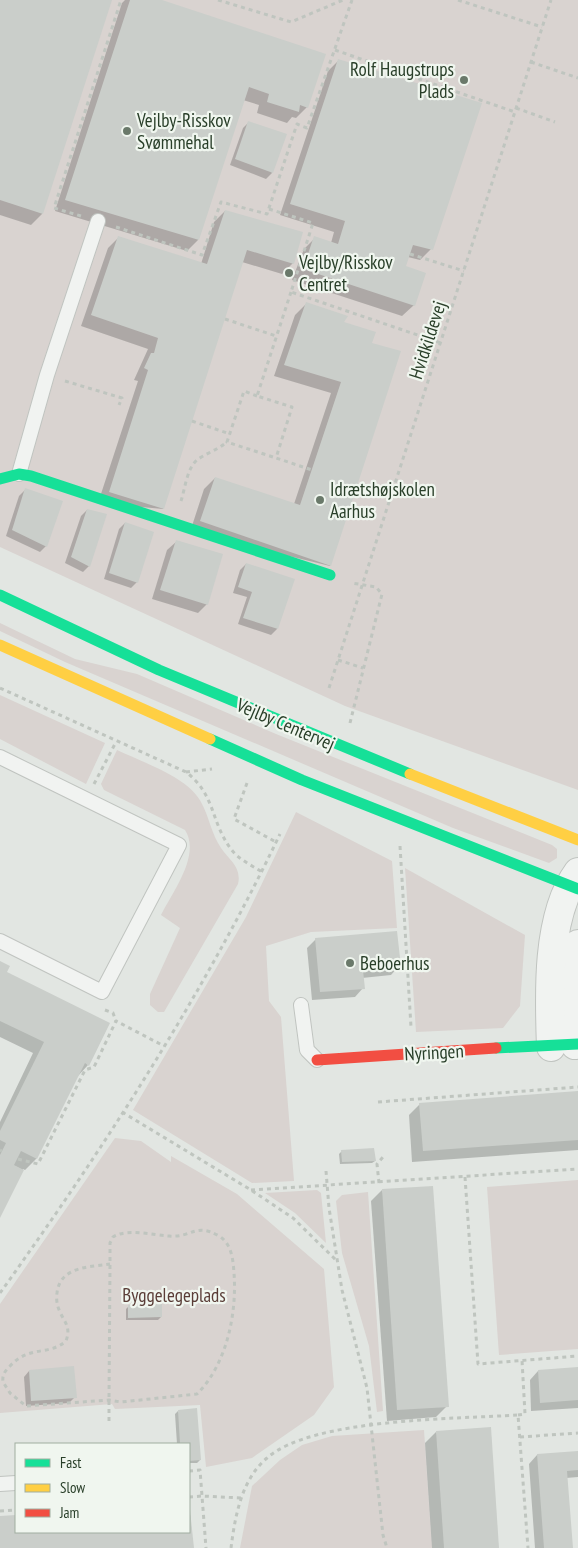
<svg xmlns="http://www.w3.org/2000/svg" width="578" height="1548" font-family="'PT Sans Narrow',sans-serif">
  <style>
    .green { fill: #d9d3d0 }
    .shadow { fill: #0003 }
    .building { fill: #caceca }
    .lines { fill: none; stroke-linecap: round; stroke-linejoin: round }
    .lane-casing { stroke: #c0c4c0; stroke-width: 16 }
    .street-casing { stroke: #c0c4c0; stroke-width: 30 }
    .path { stroke: #bfc5bf; stroke-width: 3; stroke-dasharray: 4 4; stroke-linecap: butt }
    .lane { stroke: #f1f3f1; stroke-width: 14 }
    .street { stroke: #f1f3f1; stroke-width: 28 }
    .fast { stroke: #16e098; stroke-width: 11 }
    .slow { stroke: #ffcf43; stroke-width: 11 }
    .jam { stroke: #f24e42; stroke-width: 11 }
    .poi-dot { fill: #6a796a; stroke: #f0f6ef; stroke-width: 2 }
    .labels { text-anchor: middle; stroke-width: 4.5; stroke-linejoin: round; paint-order: stroke }
    .poi-label { font-size: 19px; fill: #293f29; stroke: #f0f6ef; text-anchor: start }
    .street-label { font-size: 19px; fill: #293f29; stroke: #f0f6ef }
    .park-label { font-size: 19px; fill: #5a3d37; stroke: #f0f6ef }
  </style>
  <rect width="100%" height="100%" fill="#e2e6e2"/>
  <g class="green">
    <polygon points="0,0 578,0 578,790 345,706 0,547"/>
    <polygon points="0,623 75,659 137,674 276,734 552,845 557,849 557,858 549,863 453,828 65,662 0,631"/>
    <polygon points="0,695 105,743 86,784 0,739"/>
    <path d="M 117,750 C 142,762 188,777 201,802 C 209,816 211,833 221,848 C 229,860 242,867 238,884 L 164,1012 L 158,1012 L 150,1005 L 150,994 L 180,928 L 161,915 C 173,891 201,855 185,830 L 104,790 L 101,784 Z"/>
    <polygon points="296,812 392,861 397,928 311,932 266,946 269,1001 281,1017 294,1181 252,1183 133,1110 246,917"/>
    <polygon points="405,868 525,935 520,1006 503,1028 416,1032"/>
    <polygon points="115,1138 141,1141 171,1162 171,1156 237,1194 324,1269 334,1387 314,1415 252,1458 206,1467 200,1405 115,1409 112,1404 0,1413 0,1304"/>
    <polygon points="578,1180 578,1349 499,1355 487,1187"/>
    <polygon points="317,1190 321,1193 326,1243 295,1213 265,1193"/>
    <polygon points="368,1192 383,1411 377,1412 369,1346 342,1253 336,1201 342,1195"/>
    <polygon points="424,1430 432,1548 240,1548 252,1486 280,1460 302,1445 332,1436"/>
  </g>
  <g class="shadow">
    <polygon points="0,0 111,0 42,214 31,225 0,215"/>
    <polygon points="125,0 158,0 307,107 296,118 292,117 287,123 257,113 259,105 243,100 198,240 187,251 55,211 122,3"/>
    <polygon points="339,60 431,249 420,260 408,257 404,267 414,305 402,316 292,280 304,249 315,238 331,243 334,232 280,215 328,71"/>
    <polygon points="249,122 272,173 266,179 230,165 243,128"/>
    <polygon points="225,211 293,263 282,274 242,262 163,509 98,503 138,381 134,380 148,349 81,326 108,248 119,237 201,264 214,222"/>
    <polygon points="306,304 342,323 370,344 330,566 190,532 204,489 215,478 294,504 331,393 274,376 295,315"/>
    <polygon points="25,490 46,546 40,552 6,536 19,496"/>
    <polygon points="87,510 89,566 83,572 65,563 81,516"/>
    <polygon points="125,523 137,582 131,588 104,579 119,529"/>
    <polygon points="176,542 207,604 198,613 152,599 167,550"/>
    <polygon points="246,564 293,580 277,629 271,635 238,624 247,597 233,593 240,570"/>
    <polygon points="316,939 399,966 391,975 362,978 363,988 355,997 312,1000 307,948"/>
    <polygon points="0,963 6,973 88,1065 77,1077 36,1159 25,1170 23,1169 0,1215 0,1122 33,1053 0,1037"/>
    <polygon points="578,1093 578,1150 412,1162 409,1115 420,1104"/>
    <polygon points="342,1151 375,1161 372,1163 340,1164 339,1154"/>
    <polygon points="382,1190 447,1406 436,1417 387,1421 371,1201"/>
    <polygon points="129,1306 161,1317 158,1320 126,1320 126,1309"/>
    <polygon points="578,1368 578,1408 531,1411 530,1380 538,1371"/>
    <polygon points="29,1371 75,1397 69,1403 26,1406 24,1377"/>
    <polygon points="178,1411 200,1460 197,1463 189,1463 189,1444 177,1444 175,1414"/>
    <polygon points="436,1432 498,1548 432,1548 425,1443"/>
    <polygon points="578,1452 578,1477 566,1478 571,1548 535,1548 529,1464 537,1455"/>
    <polygon points="189,1503 193,1548 0,1548 0,1517 16,1516 16,1532 189,1532"/>
  </g>
  <g class="building">
    <polygon points="0,0 112,0 43,214 0,200"/>
    <polygon points="130,0 162,0 326,54 308,108 300,105 299,112 267,102 269,94 249,87 199,240 65,200"/>
    <polygon points="338,59 482,103 433,250 413,245 406,266 426,273 415,306 303,269 314,236 338,244 345,221 290,204"/>
    <polygon points="248,121 287,134 273,173 235,159"/>
    <polygon points="225,210 303,232 294,264 247,250 164,509 109,492 148,370 144,368 151,353 154,353 158,338 91,315 118,236 207,264"/>
    <polygon points="306,302 348,316 344,322 376,332 372,343 401,351 331,566 200,521 215,477 300,505 341,382 284,365"/>
    <polygon points="25,488 63,501 47,547 12,530"/>
    <polygon points="87,509 107,514 90,567 71,557"/>
    <polygon points="125,522 154,532 138,583 109,573"/>
    <polygon points="176,540 223,554 208,605 160,590"/>
    <polygon points="246,563 295,579 278,629 243,618 252,592 238,587"/>
    <polygon points="397,931 401,967 363,970 365,989 320,992 315,938"/>
    <polygon points="0,961 10,966 7,972 110,1023 89,1066 85,1063 37,1159 21,1151 14,1165 24,1170 0,1218 0,1155 6,1143 0,1140 0,1131 44,1042 0,1021"/>
    <polygon points="578,1091 578,1140 423,1151 419,1103"/>
    <polygon points="374,1148 376,1161 342,1162 341,1150"/>
    <polygon points="433,1186 449,1407 397,1410 382,1189"/>
    <polygon points="162,1304 162,1317 128,1318 128,1305"/>
    <polygon points="74,1366 77,1398 31,1401 29,1370"/>
    <polygon points="578,1367 578,1400 540,1403 538,1370"/>
    <polygon points="197,1408 201,1460 189,1461 189,1444 180,1444 178,1410"/>
    <polygon points="491,1427 499,1548 444,1548 436,1431"/>
    <polygon points="578,1451 578,1470 567,1471 573,1548 544,1548 537,1454"/>
    <polygon points="189,1501 194,1548 0,1548 0,1516 16,1515 16,1532 189,1532"/>
  </g>
  <g class="lines">
    <defs>
      <g id="lane">
        <polyline points="19,474 47,375 98,221"/>
        <polyline points="0,757 179,845 102,992 0,941"/>
        <polyline points="301,1005 307,1050 317,1060"/>
        <polyline points="0,1484 16,1483"/>
      </g>
      <g id="street">
        <polyline points="575,1045 572,986 578,944"/>
        <path d="M 551,1047 C 549,995 546,916 578,872"/>
      </g>
    </defs>
    <use href="#lane" class="lane-casing"/>
    <use href="#street" class="street-casing"/>
    <g class="path">
      <polyline points="218,0 291,22 343,0"/>
      <polyline points="458,0 542,27"/>
      <polyline points="335,50 515,112"/>
      <polyline points="531,62 578,78"/>
      <polyline points="516,108 555,122"/>
      <polyline points="269,209 313,223 291,292 441,343"/>
      <polyline points="81,216 54,208 121,0"/>
      <polyline points="116,227 202,255 221,202 267,214 297,124 307,128 352,0"/>
      <polyline points="410,254 464,271"/>
      <polyline points="291,292 257,396 292,407 276,458 312,470"/>
      <polyline points="225,319 276,336"/>
      <polyline points="65,381 122,398 119,405"/>
      <polyline points="257,396 244,391 227,442 276,458"/>
      <polyline points="192,421 230,434"/>
      <path d="M 181,501 C 185,489 187,468 197,460 C 205,454 217,450 227,442"/>
      <polyline points="338,660 363,668"/>
      <path d="M 0,688 L 186,772 C 216,795 210,821 231,849 C 238,859 251,865 262,872"/>
      <polyline points="329,688 551,0"/>
      <polyline points="350,723 382,594 376,587 352,583"/>
      <polyline points="186,772 212,769"/>
      <polyline points="247,783 234,819 276,842"/>
      <polyline points="94,784 116,742"/>
      <polyline points="400,846 411,1027"/>
      <polyline points="105,1010 113,1013 116,1021"/>
      <polyline points="378,1102 578,1087"/>
      <polyline points="122,1112 251,1190 293,1218 337,1261"/>
      <polyline points="0,1150 2,1151"/>
      <polyline points="18,1159 38,1164 85,1070 94,1067 116,1021 164,1046"/>
      <polyline points="326,1171 329,1208 342,1290 367,1388 383,1535 387,1548"/>
      <polyline points="465,1177 478,1364 578,1356"/>
      <polyline points="379,1183 377,1164 383,1157"/>
      <polyline points="251,1190 578,1169"/>
      <path d="M 0,1293 C 104,1148 203,995 280,834"/>
      <polyline points="518,1415 525,1414 522,1360"/>
      <path d="M 109,1421 L 109,1400 L 110,1264 L 110,1243 L 113,1237 C 127,1228 152,1235 169,1236 C 192,1238 195,1222 219,1236 C 232,1244 233,1260 234,1273 C 237,1313 227,1364 197,1394 L 121,1402 L 109,1400 L 26,1406 L 10,1393 L 3,1382 C 2,1375 5,1371 10,1366 C 29,1345 49,1356 66,1341 C 71,1327 65,1323 60,1312 C 57,1306 56,1299 57,1293 C 60,1266 90,1267 110,1264"/>
      <polyline points="520,1437 578,1433"/>
      <polyline points="189,1471 200,1470 202,1496 241,1498"/>
      <polyline points="189,1497 202,1496 206,1548"/>
      <polyline points="0,1511 16,1510"/>
      <path d="M 231,1548 C 235,1517 241,1480 267,1458 C 312,1418 457,1419 518,1415 L 528,1548"/>
    </g>
    <use href="#lane" class="lane"/>
    <use href="#street" class="street"/>
    <g class="fast">
      <polyline points="0,479 19,474 31,476 330,575"/>
      <polyline points="0,595 159,670 410,774"/>
      <polyline points="210,739 302,780 578,889"/>
      <polyline points="496,1048 578,1044"/>
    </g>
    <g class="slow">
      <polyline points="0,645 210,739"/>
      <polyline points="410,774 578,840"/>
    </g>
    <polyline class="jam" points="317,1060 496,1048"/>
  </g>
  <g class="poi-dot">
    <circle cx="464" cy="80" r="5"/>
    <circle cx="127" cy="131" r="5"/>
    <circle cx="289" cy="273" r="5"/>
    <circle cx="320" cy="500" r="5"/>
    <circle cx="350" cy="963" r="5"/>
  </g>
  <g class="labels">
    <g class="poi-label">
      <text x="454" y="76" text-anchor="end">Rolf Haugstrups<tspan x="454" dy="22">Plads</tspan></text>
      <text x="137" y="127">Vejlby-Risskov<tspan x="137" dy="22">Svømmehal</tspan></text>
      <text x="299" y="269">Vejlby/Risskov<tspan x="299" dy="22">Centret</tspan></text>
      <text x="330" y="496">Idrætshøjskolen<tspan x="330" dy="22">Aarhus</tspan></text>
      <text x="360" y="970">Beboerhus</text>
    </g>
    <g class="street-label">
      <text transform="translate(427 340) rotate(-72)" y="7">Hvidkildevej</text>
      <text transform="translate(286 724) rotate(23)" y="7">Vejlby Centervej</text>
      <text transform="translate(434 1052) rotate(-3)" y="7">Nyringen</text>
    </g>
    <g class="park-label">
      <text x="174" y="1302">Byggelegeplads</text>
    </g>
  </g>
  <rect x="15" y="1443" width="175" height="90" fill="#f0f6ef" stroke="#a0ada0"/>
  <rect x="25" y="1459" width="25" height="8" fill="#16e098" stroke="#a0ada0"/>
  <text x="60" y="1468" font-size="15" fill="#293f29">Fast</text>
  <rect x="25" y="1484" width="25" height="8" fill="#ffcf43" stroke="#a0ada0"/>
  <text x="60" y="1493" font-size="15" fill="#293f29">Slow</text>
  <rect x="25" y="1509" width="25" height="8" fill="#f24e42" stroke="#a0ada0"/>
  <text x="60" y="1518" font-size="15" fill="#293f29">Jam</text>
</svg>
